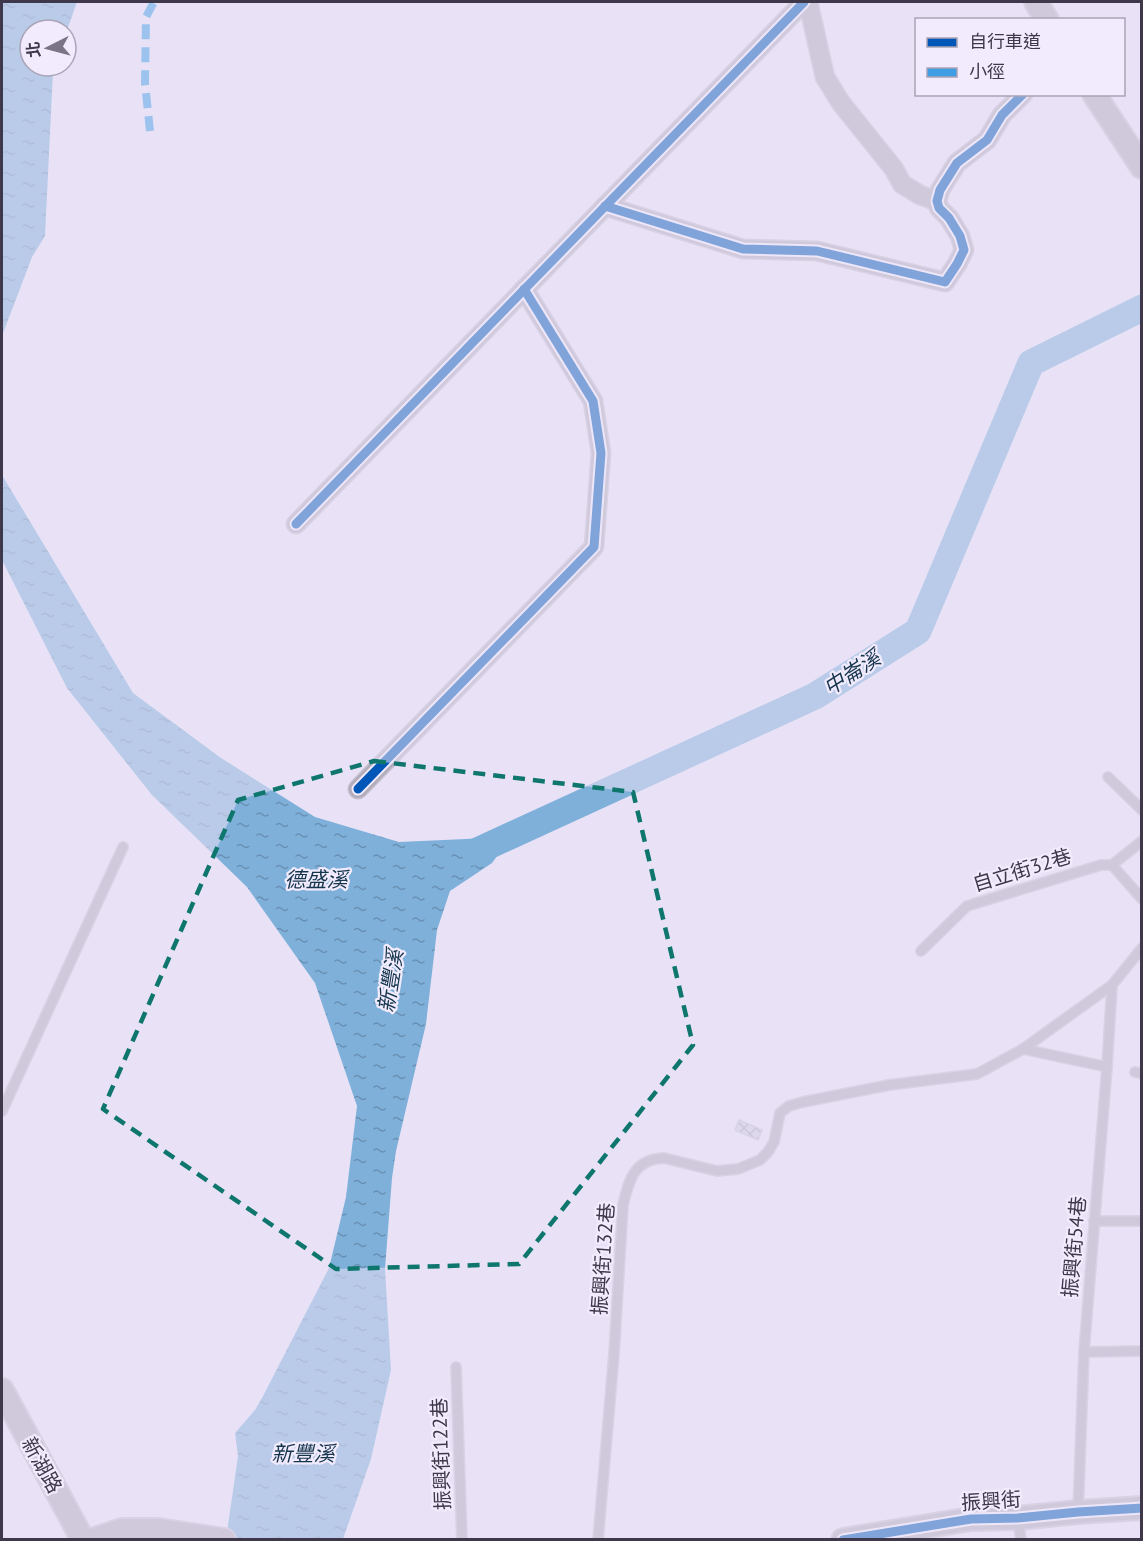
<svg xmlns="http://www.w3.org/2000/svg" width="1143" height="1541" font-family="'PT Sans','Noto Sans TC',sans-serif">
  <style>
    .water { fill: url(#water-ripples) }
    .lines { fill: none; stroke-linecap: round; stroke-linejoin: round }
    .river { stroke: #7eb0da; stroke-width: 27 }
    .building { fill: url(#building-cross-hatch); stroke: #c3c1d2; stroke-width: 1.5 }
    .service-casing { stroke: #c4becf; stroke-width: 12 }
    .minor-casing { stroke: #c4becf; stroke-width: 21 }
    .tertiary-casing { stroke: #c4becf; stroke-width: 26 }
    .service { stroke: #b1acba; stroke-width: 9 }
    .minor { stroke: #b1acba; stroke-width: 18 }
    .tertiary { stroke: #b1acba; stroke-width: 22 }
    .quiet { stroke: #3f9ee4; stroke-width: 8; stroke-dasharray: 15 8; stroke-linecap: butt }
    .cycleway-casing { stroke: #f1ebfd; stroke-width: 13 }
    .cycleway { stroke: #0057b8; stroke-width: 9 }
    .marked { fill: none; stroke: #0f766e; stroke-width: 4.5; stroke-dasharray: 12 8; stroke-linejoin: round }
    .labels { text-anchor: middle; stroke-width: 4.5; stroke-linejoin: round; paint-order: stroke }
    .street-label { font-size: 20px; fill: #3f384a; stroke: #f1ebfd }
    .water-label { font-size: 21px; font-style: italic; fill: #15354c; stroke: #f1ebfd }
  </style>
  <defs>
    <pattern id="water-ripples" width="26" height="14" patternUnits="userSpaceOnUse" patternTransform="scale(1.5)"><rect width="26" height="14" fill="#7eb0da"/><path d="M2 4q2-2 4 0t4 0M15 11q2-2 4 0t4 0" fill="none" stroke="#6990b3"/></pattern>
    <pattern id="building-cross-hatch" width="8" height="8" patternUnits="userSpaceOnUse" patternTransform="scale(1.5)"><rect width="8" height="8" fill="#ceccde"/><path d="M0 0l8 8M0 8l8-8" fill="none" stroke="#a9a7b6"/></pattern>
  </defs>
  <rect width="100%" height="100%" fill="#e9e2f6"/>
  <g class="water">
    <polygon points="2,2 77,2 66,33 66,30 30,30 30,66 55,66 53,72 45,236 32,257 2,336"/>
    <polygon points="2,475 133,693 221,758 315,817 399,842 511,837 492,863 450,891 437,930 426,1024 396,1151 392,1178 385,1269 391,1370 371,1459 343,1539 226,1539 238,1456 235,1433 255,1410 262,1398 329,1268 346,1197 357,1106 315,983 247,887 152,795 67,688 2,560"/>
  </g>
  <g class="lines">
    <polyline class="river" points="475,852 815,696 918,631 1031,363 1142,308"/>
  </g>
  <polygon class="building" points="739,1120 762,1130 758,1140 735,1130"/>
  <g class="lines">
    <defs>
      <g id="service">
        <polyline points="1108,777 1142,810"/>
        <polyline points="1112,865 1142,899"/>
        <polyline points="921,951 967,906 1101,865 1112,865 1142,841"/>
        <polyline points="1023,1049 1107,1067"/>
        <polyline points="1135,1072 1142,1074"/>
        <polyline points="2,1111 123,847"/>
        <polyline points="1094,1221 1142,1221"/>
        <polyline points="1084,1352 1142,1351"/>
        <polyline points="456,1367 462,1540"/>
        <polyline points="1078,1512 1084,1352 1107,1067 1112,985"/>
        <polyline points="1018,1518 1021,1540"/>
        <path d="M 598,1540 L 614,1354 L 623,1205 C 629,1180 634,1159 664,1158 L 717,1171 L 738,1169 L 760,1160 L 768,1152 L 774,1142 L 780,1113 L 789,1106 L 803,1102 L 889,1085 L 977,1074 L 1023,1049 L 1112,985 L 1142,948"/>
      </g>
      <g id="minor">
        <polyline points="808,2 825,77 841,103 894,169 902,184 920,195 937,201"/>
        <polyline points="605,206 743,249 817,251 945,282 957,264 964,250 960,236 949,218 939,208 937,201 940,190 957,163 987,140 1002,115 1023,94"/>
        <polyline points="296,524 804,2"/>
        <polyline points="358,789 594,547 601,453 593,401 524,289"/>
      </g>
      <g id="tertiary">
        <polyline points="1036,2 1047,20"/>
        <polyline points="1094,94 1142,167"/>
        <polyline points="2,1390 83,1540"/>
        <polyline points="92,1540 122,1530 158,1530 224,1540"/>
        <polyline points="843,1540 971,1519 1018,1518 1078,1512 1142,1508"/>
      </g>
    </defs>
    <use href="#service" class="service-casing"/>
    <use href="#minor" class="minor-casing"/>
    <use href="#tertiary" class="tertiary-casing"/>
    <use href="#service" class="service"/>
    <use href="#minor" class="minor"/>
    <use href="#tertiary" class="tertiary"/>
    <polyline class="quiet" points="150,131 145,83 146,17 154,2"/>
    <defs>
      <g id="cycleway">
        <polyline points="605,206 743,249 817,251 945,282 957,264 964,250 960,236 949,218 939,208 937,201 940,190 957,163 987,140 1002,115 1023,94"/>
        <polyline points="296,524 804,2"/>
        <polyline points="358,789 594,547 601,453 593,401 524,289"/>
        <polyline points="843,1540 971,1519 1018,1518 1078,1512 1142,1508"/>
      </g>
    </defs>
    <use href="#cycleway" class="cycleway-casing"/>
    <use href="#cycleway" class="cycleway"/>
  </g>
  <path d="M0 0H1143V1541H0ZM 374,761 L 633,792 L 693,1045 L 519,1264 L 336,1269 L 103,1109 L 238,800 Z" fill="#e9e2f6" fill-opacity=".55" fill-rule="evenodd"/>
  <path class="marked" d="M 374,761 L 633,792 L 693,1045 L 519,1264 L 336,1269 L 103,1109 L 238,800 Z"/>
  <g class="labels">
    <g class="street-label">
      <text transform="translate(1022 870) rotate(-17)" y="7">自立街32巷</text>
      <text transform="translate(1074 1247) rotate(-85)" y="7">振興街54巷</text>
      <text transform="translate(603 1259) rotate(-86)" y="7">振興街132巷</text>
      <text transform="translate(441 1454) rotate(-92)" y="7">振興街122巷</text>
      <text transform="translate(42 1465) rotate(61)" y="7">新湖路</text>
      <text transform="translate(991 1501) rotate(-4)" y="7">振興街</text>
    </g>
    <g class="water-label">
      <text transform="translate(852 673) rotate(-33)" y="7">中崙溪</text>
      <text x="316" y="887">德盛溪</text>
      <text transform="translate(391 981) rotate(-81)" y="7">新豐溪</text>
      <text x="303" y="1461">新豐溪</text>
    </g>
  </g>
  <rect width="1143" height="1541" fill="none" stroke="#3f384a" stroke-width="6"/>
  <rect x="915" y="18" width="210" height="78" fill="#f1ebfd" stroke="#aaa3b5" stroke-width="1.5"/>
  <rect x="927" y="38" width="30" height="9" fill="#0057b8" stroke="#aaa3b5" stroke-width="1.5"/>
  <text x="969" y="48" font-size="18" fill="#3f384a">自行車道</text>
  <rect x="927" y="68" width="30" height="9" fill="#3f9ee4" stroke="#aaa3b5" stroke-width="1.5"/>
  <text x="969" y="78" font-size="18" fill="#3f384a">小徑</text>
  <g transform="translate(48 48) rotate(264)"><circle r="28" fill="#f1ebfd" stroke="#aaa3b5" stroke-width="1.5"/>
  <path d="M0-4.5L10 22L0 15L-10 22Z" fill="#7a7486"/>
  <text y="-9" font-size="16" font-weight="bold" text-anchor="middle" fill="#3f384a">北</text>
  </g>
</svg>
